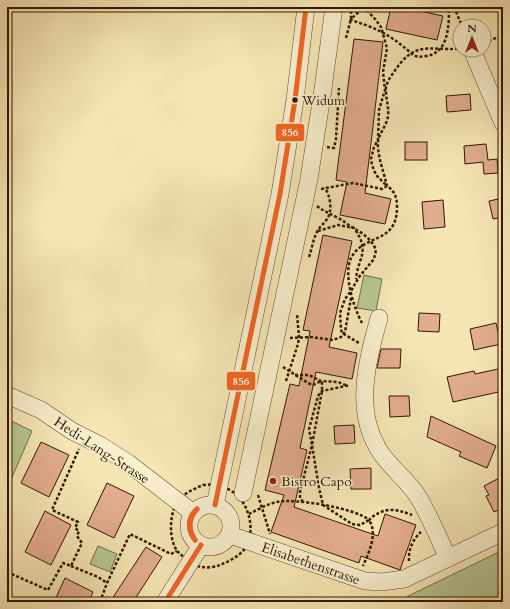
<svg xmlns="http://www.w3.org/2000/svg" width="510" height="609" font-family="Cardo,serif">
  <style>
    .green { fill: #b7c690; stroke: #746e48 }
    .building { fill: #e2ad8e; stroke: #321700 }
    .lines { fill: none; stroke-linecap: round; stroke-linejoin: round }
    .minor-casing { stroke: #634b2d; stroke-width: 18 }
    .path { stroke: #321700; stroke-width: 2.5; stroke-dasharray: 3 2; stroke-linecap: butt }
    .minor { stroke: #f8efce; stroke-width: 17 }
    .bus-1-casing { stroke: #f8efce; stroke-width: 8 }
    .bus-1 { stroke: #f26522; stroke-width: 5 }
    .bus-dot { fill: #321700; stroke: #f8efce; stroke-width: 1.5 }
    .poi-dot { fill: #8f2418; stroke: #f8efce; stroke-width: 1.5 }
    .labels { text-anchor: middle; stroke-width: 3; stroke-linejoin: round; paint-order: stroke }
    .bus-label { font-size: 13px; fill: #321700; stroke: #f8efce; text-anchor: start }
    .street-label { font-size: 14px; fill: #321700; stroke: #f8efce }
    .poi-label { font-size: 14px; fill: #321700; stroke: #f8efce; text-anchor: start }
    .line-badge { stroke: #f8efce; stroke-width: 1.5 }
    .badge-label { font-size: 11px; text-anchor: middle; font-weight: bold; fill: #fff }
  </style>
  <rect width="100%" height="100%" fill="#f5e6b3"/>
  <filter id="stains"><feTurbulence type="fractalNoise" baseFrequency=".005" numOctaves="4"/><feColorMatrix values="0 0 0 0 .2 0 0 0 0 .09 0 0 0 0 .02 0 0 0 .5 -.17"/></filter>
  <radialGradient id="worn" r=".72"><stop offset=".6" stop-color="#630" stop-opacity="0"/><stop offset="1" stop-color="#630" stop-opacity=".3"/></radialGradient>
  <g class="green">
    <polygon points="364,275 382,279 376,311 357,308"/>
    <polygon points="7,419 32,431 7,489"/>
    <polygon points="98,546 117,554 110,572 90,564"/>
    <polygon points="503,550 503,602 396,602"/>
  </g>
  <g class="building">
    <polygon points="391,7 402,7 443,16 437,40 386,29"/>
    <polygon points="354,39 383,42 365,193 391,199 385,224 340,215 347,182 336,180"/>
    <polygon points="470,94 471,110 447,112 446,96"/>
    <rect x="405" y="142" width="22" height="18"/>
    <polygon points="486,144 488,160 497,159 498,173 484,174 483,162 465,164 464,146"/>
    <polygon points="503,198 503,217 493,219 489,201"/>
    <polygon points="443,200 445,227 424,229 422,202"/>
    <polygon points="323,235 352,241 329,347 357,353 352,379 316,372 300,448 307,450 294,507 378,536 385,514 416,525 400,570 361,556 359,563 271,532 284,495 265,490 290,384 299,386 310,331 303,330"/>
    <polygon points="419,313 440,314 439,332 418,331"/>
    <polygon points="496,323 501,344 474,350 470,329"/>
    <polygon points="381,349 401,349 400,368 377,368"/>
    <polygon points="503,368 503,391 453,402 447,377 474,371 475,374"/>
    <polygon points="389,396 409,396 410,416 390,417"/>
    <polygon points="431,416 496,446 487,468 459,456 461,452 427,437"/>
    <polygon points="354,425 355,443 335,444 334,426"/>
    <polygon points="41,442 69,455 49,497 21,483"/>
    <polygon points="371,468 371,489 351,489 350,469"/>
    <polygon points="503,476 503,508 494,512 486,496 489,495 484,486"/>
    <polygon points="107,483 134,496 114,538 87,525"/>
    <polygon points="45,511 71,525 51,565 25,552"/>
    <polygon points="146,547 162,557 133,602 110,602"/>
    <polygon points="65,578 93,592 88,602 54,602"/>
  </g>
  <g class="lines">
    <defs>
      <g id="minor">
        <polyline points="472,50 503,123"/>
        <path d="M 379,318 C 367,362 353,412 381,453 C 391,468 407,480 417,495 C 429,514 438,537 448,558"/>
        <polyline points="7,395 41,410 72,431 100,445 128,463 193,513"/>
        <polyline points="243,493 309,179 323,89 334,7"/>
        <circle cx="210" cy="526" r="21"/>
        <polyline points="215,505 280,194 295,100 306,7"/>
        <polyline points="230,535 365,581 382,582 404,579 503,532"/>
        <polyline points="165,602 201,545"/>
      </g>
    </defs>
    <use href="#minor" class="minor-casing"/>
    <g class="path">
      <polyline points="454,7 462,26"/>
      <path d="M 350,19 C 355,22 361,23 368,26 C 385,32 400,43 413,55 C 417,57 421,57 426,56 C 449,53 449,25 449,7"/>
      <polyline points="346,38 351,19 351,7"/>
      <polyline points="484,43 503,35"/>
      <polyline points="327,147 334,148 336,139 339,88"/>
      <polyline points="321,189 353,183 382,189 387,186 376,175 372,165 371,159 374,147 378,140 379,110 385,90 383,72 387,48 381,27 375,19 364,7 351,19"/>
      <path d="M 317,206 C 323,211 329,213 336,217 C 343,220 348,225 355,229 C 364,234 372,240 376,250 L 374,259 L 359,277 L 351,291 L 345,299 L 340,313 L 341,329 L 342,333 L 359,343"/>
      <path d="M 318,231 L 338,225 L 354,228 C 371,252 358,257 356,279"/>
      <path d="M 309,257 C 312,249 313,239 317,232 C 319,227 324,224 327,219 C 333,211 330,195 325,188"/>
      <path d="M 362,323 C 354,308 343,275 351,258 C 364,233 397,245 397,207 C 397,198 395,191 387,186 C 384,172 377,156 378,141 C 379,134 387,125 388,116 C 389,107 386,100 386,91 C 385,85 390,77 394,72 C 414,41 427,50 458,49"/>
      <polyline points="290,338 311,337 333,340 341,337 345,332 351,298"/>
      <path d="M 283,367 L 308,383 L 313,385 L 321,381 L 322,383 L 322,391 L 312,445 L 319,488 L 323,505 L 352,524 L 360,525 L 369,520 C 378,534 369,552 363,566"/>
      <polyline points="295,375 309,375 321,381 338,382 348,386"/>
      <polyline points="286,381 298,344 299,337 297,314"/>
      <path d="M 203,485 C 208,485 214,484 218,485 C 225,487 232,491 237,495 C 251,509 256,535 243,551 C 237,557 228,562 220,565 C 215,567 208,568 202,567 C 193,566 185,558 179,553 C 168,542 169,513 178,501 C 184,493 194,489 203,485 Z"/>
      <polyline points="258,495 270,534"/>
      <polyline points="303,502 300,498 300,492 312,445 309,429 318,396 322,391 350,385"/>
      <path d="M 249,514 C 257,510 267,504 277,502 C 295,498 355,508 369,520 C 383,507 394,508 412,515"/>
      <path d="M 409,561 C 408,550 413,539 421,532"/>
      <polyline points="71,566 98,577 107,583"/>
      <polyline points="7,572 48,590 63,563 71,566 82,543 77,536 79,531 75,528 78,522 52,510 79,449"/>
      <polyline points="100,602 107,583 130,534 171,554 177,551"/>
    </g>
    <use href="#minor" class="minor"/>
    <defs>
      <g id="bus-1">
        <polyline points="215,505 280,194 295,100 306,7"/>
        <path d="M 195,540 C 187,530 187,518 197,509"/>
        <path d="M 195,540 C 188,529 188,519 197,509"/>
        <polyline points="165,602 201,545"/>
      </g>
    </defs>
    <use href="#bus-1" class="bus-1-casing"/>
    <use href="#bus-1" class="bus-1"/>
  </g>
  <circle class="bus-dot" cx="295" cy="100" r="3.5"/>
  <circle class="poi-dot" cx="273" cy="481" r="4"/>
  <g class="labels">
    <g class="bus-label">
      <text x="302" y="105">Widum</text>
    </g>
    <g class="street-label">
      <text transform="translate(102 450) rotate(33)" y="5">Hedi-Lang-Strasse</text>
      <text transform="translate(311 563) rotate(19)" y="5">Elisabethenstrasse</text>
    </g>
    <g class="poi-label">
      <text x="281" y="486">Bistro Capo</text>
    </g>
  </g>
  <g class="line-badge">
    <rect x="275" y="123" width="30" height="19" rx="4" fill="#f26522"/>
    <rect x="226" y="371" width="30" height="20" rx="4" fill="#f26522"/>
  </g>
  <g class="badge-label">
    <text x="290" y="136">856</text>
    <text x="241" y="385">856</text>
  </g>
  <rect width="510" height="609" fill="none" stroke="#f5e6b3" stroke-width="24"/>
  <rect x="8" y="8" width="494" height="593" fill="none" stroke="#321700" stroke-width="2"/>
  <rect x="12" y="12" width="486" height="585" fill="none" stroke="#321700"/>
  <g transform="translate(472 38)"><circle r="19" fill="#f8efce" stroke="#a9997c"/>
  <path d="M0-3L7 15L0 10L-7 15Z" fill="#8f2418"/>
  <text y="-6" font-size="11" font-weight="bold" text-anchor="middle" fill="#321700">N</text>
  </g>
  <rect width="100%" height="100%" filter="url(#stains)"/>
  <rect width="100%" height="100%" fill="url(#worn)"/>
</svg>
